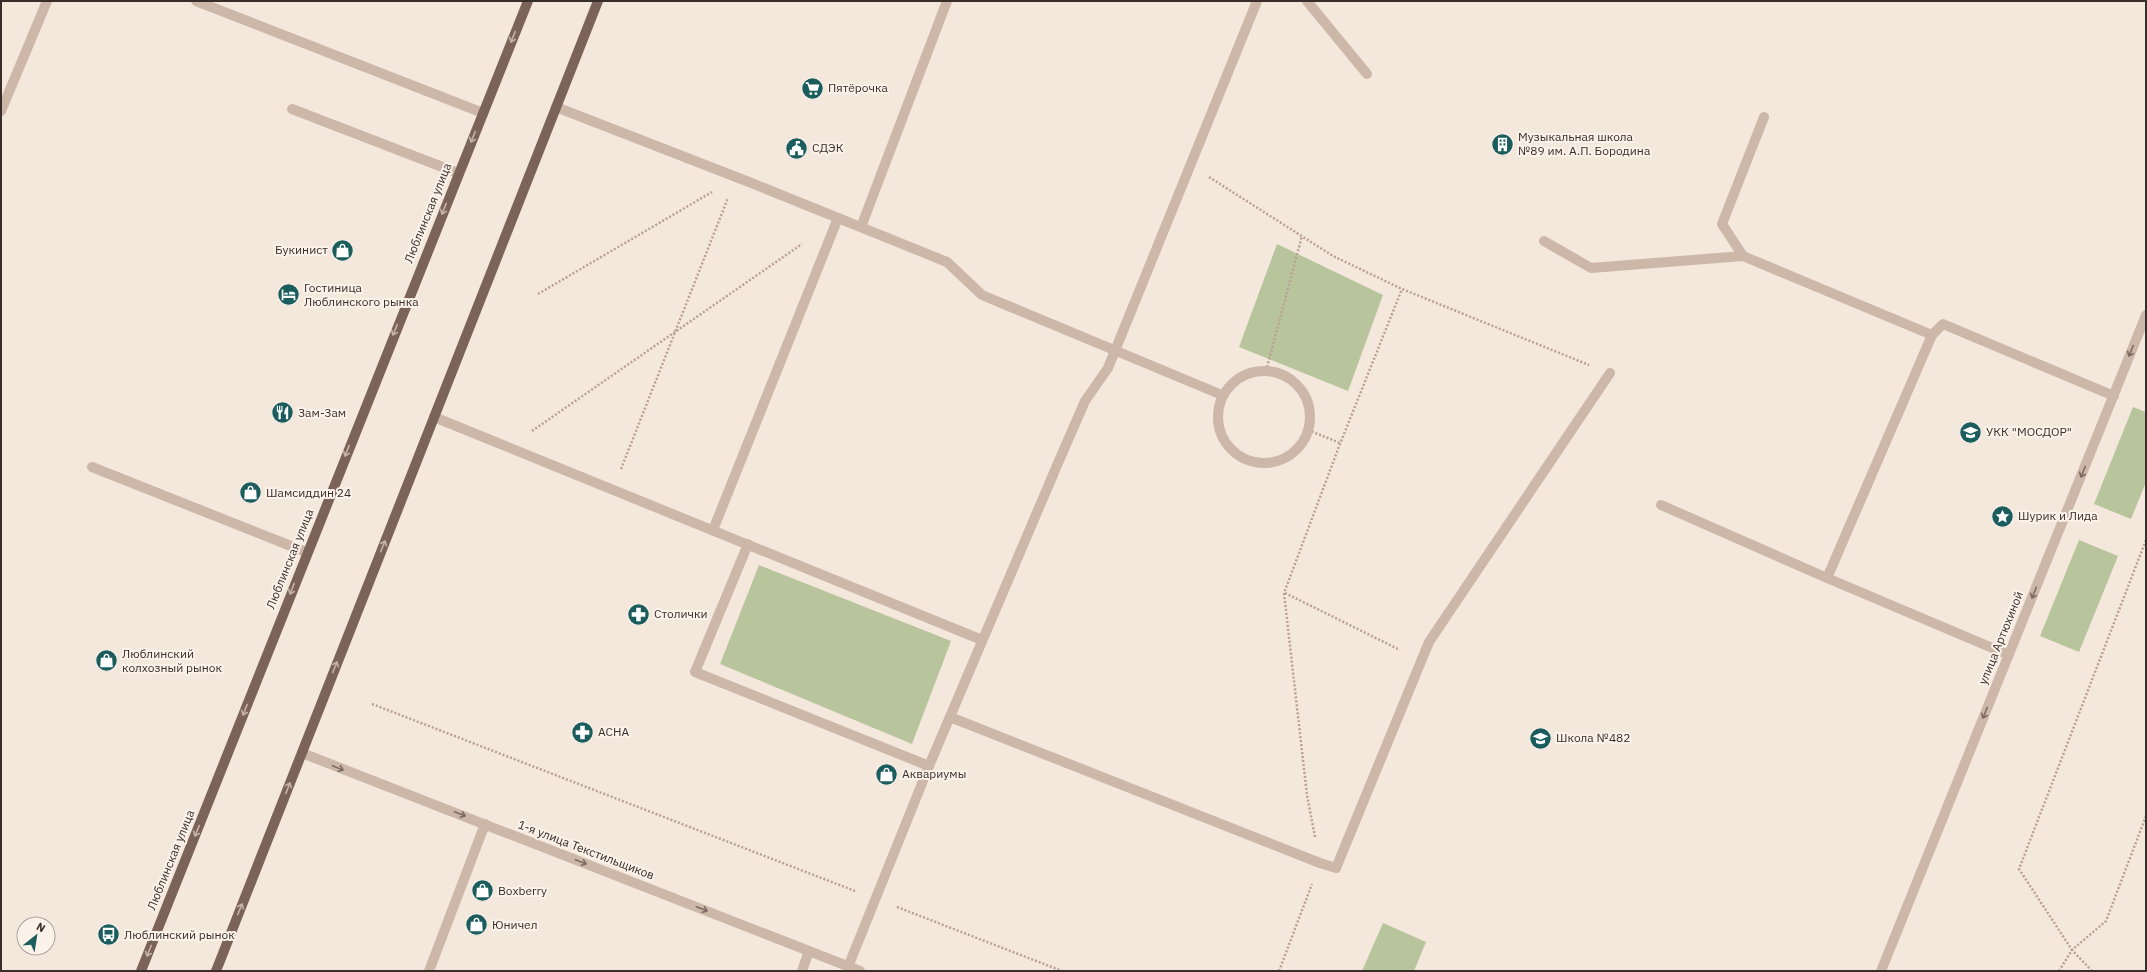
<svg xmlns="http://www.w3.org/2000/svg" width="2147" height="972" font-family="'IBM Plex Sans',sans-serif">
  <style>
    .green { fill: #b8c49c }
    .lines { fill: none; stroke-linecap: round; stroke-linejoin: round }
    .path { stroke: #b9a192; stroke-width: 2.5; stroke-dasharray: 2 2; stroke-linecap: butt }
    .minor { stroke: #cdb7a8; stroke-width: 10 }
    .major { stroke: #7c6359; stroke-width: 10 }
    .oneway { stroke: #c2b2a9 }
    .oneway2 { stroke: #7c6b62 }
    .labels { text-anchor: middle; stroke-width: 4; stroke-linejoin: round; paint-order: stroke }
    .poi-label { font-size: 12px; fill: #392d29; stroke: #fbf2ea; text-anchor: start }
    .street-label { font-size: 12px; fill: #392d29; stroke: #fbf2ea }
  </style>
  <rect width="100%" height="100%" fill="#f4e8dd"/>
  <g class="green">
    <polygon points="1277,244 1383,295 1348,391 1239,347"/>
    <polygon points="2133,407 2146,412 2146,482 2131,519 2094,504"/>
    <polygon points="2079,540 2118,556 2079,652 2040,636"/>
    <polygon points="759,565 951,641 912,744 720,664"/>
    <polygon points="1383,923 1426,942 1414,971 1362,971"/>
  </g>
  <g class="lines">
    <g class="path">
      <polyline points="1209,177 1333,256 1402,289 1589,365"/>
      <polyline points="538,294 712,192"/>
      <polyline points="1266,371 1302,236"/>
      <polyline points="1308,430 1340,443"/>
      <polyline points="532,431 802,244"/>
      <polyline points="621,469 728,198"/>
      <polyline points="1285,593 1400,650"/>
      <polyline points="372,704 855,891"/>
      <polyline points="1315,837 1307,795 1284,593 1340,444 1402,289"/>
      <polyline points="897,907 1062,971"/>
      <polyline points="1279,971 1312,884"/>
      <polyline points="2059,971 2072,950 2019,869 2146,540"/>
      <polyline points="2092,971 2072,950 2106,921 2146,816"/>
    </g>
    <g class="minor">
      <polyline points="196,1 483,113"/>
      <polyline points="1307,1 1367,74"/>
      <polyline points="556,107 749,182 947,262 982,295 1222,395"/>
      <polyline points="292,109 458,173"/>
      <polyline points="1,111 47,1"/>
      <polyline points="861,227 947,1"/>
      <polyline points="1544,241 1591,268 1743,256 1932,335 1943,324 2114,396"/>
      <polyline points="1743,256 1722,224 1764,117"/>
      <circle cx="1264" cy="417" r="46"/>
      <polyline points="434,417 982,640"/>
      <polyline points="92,467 306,552"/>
      <polyline points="1661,505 1827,578 2009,655"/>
      <polyline points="713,530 838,218"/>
      <polyline points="748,544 695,672 929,766"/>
      <polyline points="1827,578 1932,335"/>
      <polyline points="950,717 1320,863 1336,868 1429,642 1610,373"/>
      <polyline points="302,753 860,971"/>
      <polyline points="848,967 929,766 1058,463 1085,401 1108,368 1257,1"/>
      <polyline points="429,971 485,824"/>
      <polyline points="802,971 809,951"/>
      <polyline points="1881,971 2146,315"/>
    </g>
    <g class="major">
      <polyline points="141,971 528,1"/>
      <polyline points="216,971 598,1"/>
    </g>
  </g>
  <defs><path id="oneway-shaft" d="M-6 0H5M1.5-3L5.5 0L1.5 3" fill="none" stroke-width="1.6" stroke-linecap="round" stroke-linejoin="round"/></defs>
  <g class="oneway">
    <use href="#oneway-shaft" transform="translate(513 37) rotate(112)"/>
    <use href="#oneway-shaft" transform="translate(473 137) rotate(112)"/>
    <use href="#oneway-shaft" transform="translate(444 209) rotate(112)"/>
    <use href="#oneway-shaft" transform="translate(395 330) rotate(112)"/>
    <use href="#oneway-shaft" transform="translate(347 451) rotate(112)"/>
    <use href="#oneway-shaft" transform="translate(383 546) rotate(-68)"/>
    <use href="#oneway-shaft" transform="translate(292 589) rotate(111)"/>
    <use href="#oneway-shaft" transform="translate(335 667) rotate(-68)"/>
    <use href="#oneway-shaft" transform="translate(245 710) rotate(111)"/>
    <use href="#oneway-shaft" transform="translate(288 788) rotate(-69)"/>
    <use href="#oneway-shaft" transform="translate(197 831) rotate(112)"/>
    <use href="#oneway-shaft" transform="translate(240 909) rotate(-68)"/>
    <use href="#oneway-shaft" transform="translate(149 951) rotate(112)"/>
  </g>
  <g class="oneway2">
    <use href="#oneway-shaft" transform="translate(2131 351) rotate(112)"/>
    <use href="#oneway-shaft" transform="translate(2083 472) rotate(112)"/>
    <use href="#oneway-shaft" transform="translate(2034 593) rotate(112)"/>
    <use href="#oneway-shaft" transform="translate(1985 713) rotate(112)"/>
    <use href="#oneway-shaft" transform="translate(338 768) rotate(22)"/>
    <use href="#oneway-shaft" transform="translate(460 814) rotate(21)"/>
    <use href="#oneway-shaft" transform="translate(581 862) rotate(21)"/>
    <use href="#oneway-shaft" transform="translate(702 909) rotate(21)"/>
  </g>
  <defs>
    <symbol id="supermarket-disc" viewBox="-11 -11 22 22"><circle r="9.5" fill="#1b5c5d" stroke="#fbf2ea"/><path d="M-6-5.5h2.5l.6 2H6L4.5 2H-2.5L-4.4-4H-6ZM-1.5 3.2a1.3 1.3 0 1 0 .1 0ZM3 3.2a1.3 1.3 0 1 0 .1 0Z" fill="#fff"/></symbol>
    <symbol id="building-disc" viewBox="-11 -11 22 22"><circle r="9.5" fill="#1b5c5d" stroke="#fbf2ea"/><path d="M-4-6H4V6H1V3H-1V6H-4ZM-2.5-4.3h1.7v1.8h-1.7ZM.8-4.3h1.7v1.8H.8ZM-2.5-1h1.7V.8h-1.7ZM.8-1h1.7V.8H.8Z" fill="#fff"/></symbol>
    <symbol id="civic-disc" viewBox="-11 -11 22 22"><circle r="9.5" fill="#1b5c5d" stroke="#fbf2ea"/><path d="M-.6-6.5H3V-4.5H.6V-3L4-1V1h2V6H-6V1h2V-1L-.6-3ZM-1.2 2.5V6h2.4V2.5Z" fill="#fff"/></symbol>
    <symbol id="shop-disc" viewBox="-11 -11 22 22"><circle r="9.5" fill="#1b5c5d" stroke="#fbf2ea"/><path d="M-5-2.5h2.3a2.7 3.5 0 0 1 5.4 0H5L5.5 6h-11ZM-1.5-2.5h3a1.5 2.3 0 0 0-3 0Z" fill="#fff"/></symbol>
    <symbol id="hotel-disc" viewBox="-11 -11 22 22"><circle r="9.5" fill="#1b5c5d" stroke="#fbf2ea"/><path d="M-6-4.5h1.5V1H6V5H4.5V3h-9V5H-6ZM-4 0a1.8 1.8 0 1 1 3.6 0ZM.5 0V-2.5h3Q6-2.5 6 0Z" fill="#fff"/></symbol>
    <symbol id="restaurant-disc" viewBox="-11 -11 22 22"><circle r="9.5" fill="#1b5c5d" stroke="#fbf2ea"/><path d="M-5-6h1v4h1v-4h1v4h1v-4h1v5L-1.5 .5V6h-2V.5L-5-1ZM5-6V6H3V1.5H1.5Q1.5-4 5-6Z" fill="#fff"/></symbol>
    <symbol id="university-disc" viewBox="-11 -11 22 22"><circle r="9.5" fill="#1b5c5d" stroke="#fbf2ea"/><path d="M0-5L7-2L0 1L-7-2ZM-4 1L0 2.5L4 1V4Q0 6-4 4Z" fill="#fff"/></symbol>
    <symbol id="sight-disc" viewBox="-11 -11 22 22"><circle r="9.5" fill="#1b5c5d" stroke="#fbf2ea"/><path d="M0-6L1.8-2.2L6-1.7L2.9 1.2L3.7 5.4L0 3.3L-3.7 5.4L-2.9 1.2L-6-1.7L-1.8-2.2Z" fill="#fff"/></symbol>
    <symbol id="pharmacy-disc" viewBox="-11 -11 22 22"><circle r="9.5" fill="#1b5c5d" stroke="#fbf2ea"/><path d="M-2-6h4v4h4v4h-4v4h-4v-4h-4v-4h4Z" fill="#fff"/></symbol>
    <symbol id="school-disc" viewBox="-11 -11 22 22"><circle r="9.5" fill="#1b5c5d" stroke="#fbf2ea"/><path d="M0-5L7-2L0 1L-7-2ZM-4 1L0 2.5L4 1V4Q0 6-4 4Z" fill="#fff"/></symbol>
    <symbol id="bus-disc" viewBox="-11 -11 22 22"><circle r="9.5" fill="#1b5c5d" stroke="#fbf2ea"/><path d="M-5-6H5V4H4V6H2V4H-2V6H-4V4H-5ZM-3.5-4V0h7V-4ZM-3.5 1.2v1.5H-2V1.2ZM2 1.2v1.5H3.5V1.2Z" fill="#fff"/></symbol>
  </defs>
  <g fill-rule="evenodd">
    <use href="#supermarket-disc" x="800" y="76" width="25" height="25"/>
    <use href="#building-disc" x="1490" y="132" width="25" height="25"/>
    <use href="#civic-disc" x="784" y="136" width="25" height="25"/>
    <use href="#shop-disc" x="330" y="238" width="25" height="25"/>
    <use href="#hotel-disc" x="276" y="282" width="25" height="25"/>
    <use href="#restaurant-disc" x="270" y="400" width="25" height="25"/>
    <use href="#university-disc" x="1958" y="420" width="25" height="25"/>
    <use href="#shop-disc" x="238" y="480" width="25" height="25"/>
    <use href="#sight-disc" x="1990" y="504" width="25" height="25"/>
    <use href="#pharmacy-disc" x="626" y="602" width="25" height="25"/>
    <use href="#shop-disc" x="94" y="648" width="25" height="25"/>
    <use href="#pharmacy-disc" x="570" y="720" width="25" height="25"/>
    <use href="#school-disc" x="1528" y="726" width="25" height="25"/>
    <use href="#shop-disc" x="874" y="762" width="25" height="25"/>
    <use href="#shop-disc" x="470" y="878" width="25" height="25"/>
    <use href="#shop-disc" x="464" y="912" width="25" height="25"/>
    <use href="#bus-disc" x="96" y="922" width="25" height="25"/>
  </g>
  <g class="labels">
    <g class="poi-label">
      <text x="828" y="92">Пятёрочка</text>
      <text x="1518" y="141">Музыкальная школа<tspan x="1518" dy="14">№89 им. А.П. Бородина</tspan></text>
      <text x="812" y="152">СДЭК</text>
      <text x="328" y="254" text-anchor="end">Букинист</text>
      <text x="304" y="292">Гостиница<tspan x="304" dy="14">Люблинского рынка</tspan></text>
      <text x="298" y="417">Зам-Зам</text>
      <text x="1986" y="436">УКК "МОСДОР"</text>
      <text x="266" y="497">Шамсиддин 24</text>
      <text x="2018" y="520">Шурик и Лида</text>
      <text x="654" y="618">Столички</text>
      <text x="122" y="658">Люблинский<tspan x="122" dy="14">колхозный рынок</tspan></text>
      <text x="598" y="736">АСНА</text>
      <text x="1556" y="742">Школа №482</text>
      <text x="902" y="778">Аквариумы</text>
      <text x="498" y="895">Boxberry</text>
      <text x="492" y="929">Юничел</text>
      <text x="124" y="939">Люблинский рынок</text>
    </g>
    <g class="street-label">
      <text transform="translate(428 213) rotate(-68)" y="4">Люблинская улица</text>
      <text transform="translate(290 559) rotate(-68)" y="4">Люблинская улица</text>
      <text transform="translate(2001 638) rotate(-68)" y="4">улица Артюхиной</text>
      <text transform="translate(586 850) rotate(21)" y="4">1-я улица Текстильщиков</text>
      <text transform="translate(171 860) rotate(-68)" y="4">Люблинская улица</text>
    </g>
  </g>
  <rect width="2147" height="972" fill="none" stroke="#392d29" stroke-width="4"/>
  <g transform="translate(36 936) rotate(30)"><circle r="19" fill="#fbf2ea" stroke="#ada39d"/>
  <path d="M0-3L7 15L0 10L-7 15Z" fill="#1b5c5d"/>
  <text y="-6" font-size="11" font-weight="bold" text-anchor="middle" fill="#392d29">N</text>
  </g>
</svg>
